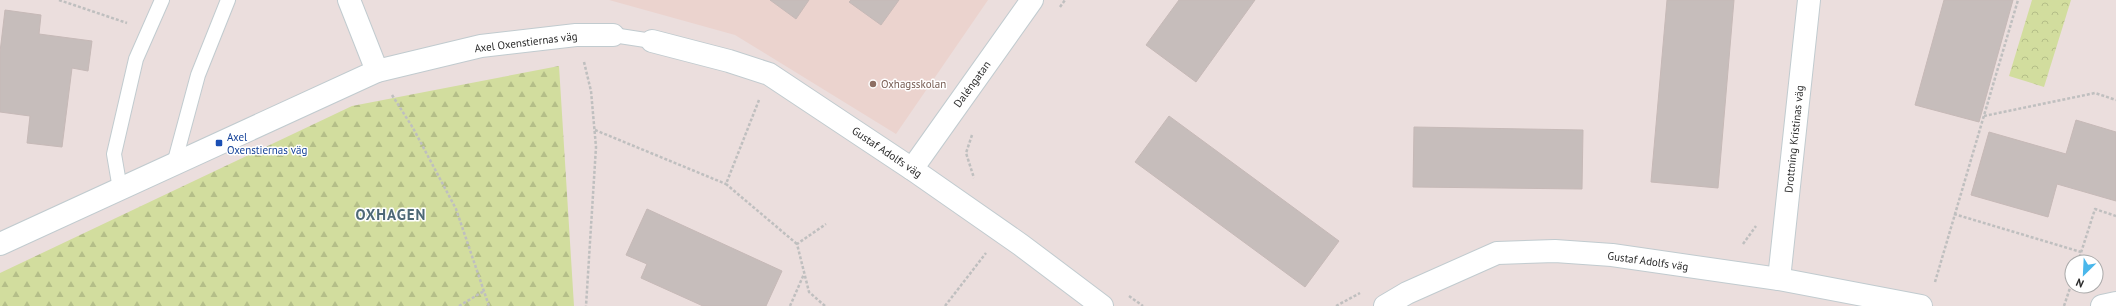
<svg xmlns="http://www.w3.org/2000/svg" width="2116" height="306" font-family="'PT Sans',sans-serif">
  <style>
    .education { fill: #ebd3ce }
    .forest { fill: url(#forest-firs) }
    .park { fill: url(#park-crowns) }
    .building { fill: #c6bdbb; stroke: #c6b9b7 }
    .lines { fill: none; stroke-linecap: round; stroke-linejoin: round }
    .service-casing { stroke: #c1cbcf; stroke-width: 16 }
    .minor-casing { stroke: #c1cbcf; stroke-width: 24 }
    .path { stroke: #bfbfbf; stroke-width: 2.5; stroke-dasharray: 3 2; stroke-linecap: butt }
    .service { stroke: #fff; stroke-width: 14 }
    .minor { stroke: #fff; stroke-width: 22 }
    .education-dot { fill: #8d6e63; stroke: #fff; stroke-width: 1.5 }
    .transit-dot { fill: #1a4fb4; stroke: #fff; stroke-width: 1.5 }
    .labels { text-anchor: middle; stroke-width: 3; stroke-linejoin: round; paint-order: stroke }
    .street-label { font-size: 11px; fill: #2a2a2a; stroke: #fff }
    .education-label { font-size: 11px; fill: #785e54; stroke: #fff; text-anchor: start }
    .transit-label { font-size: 11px; fill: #164399; stroke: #fff; text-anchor: start }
    .district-label { font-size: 15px; font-weight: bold; letter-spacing: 1px; fill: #4e6977; stroke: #fff }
  </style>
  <defs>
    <pattern id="forest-firs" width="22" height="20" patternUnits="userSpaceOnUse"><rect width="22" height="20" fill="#d2dd9e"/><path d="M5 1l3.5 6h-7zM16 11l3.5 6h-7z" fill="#b4be88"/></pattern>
    <pattern id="park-crowns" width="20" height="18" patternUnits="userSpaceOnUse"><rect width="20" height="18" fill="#d2dd9e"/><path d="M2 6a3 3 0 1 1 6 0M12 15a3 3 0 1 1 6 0" fill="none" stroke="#b4be88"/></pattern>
  </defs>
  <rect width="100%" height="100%" fill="#ebdedd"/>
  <polygon class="education" points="609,0 988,0 896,134 735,35"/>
  <polygon class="forest" points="559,66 574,306 0,306 0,273 352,106"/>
  <polygon class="park" points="2032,0 2071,0 2044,87 2009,76"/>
  <g class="building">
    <polygon points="770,0 809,0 796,19"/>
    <polygon points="851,0 899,0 881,25 849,2"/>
    <polygon points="1179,0 1255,0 1196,82 1146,45"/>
    <polygon points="1667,0 1734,0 1718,188 1651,182"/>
    <polygon points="1944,0 2013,0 1979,122 1915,105"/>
    <polygon points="5,10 41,15 39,34 92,41 88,71 72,68 62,147 27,143 30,116 0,112 0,52"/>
    <polygon points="1169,116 1339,241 1305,287 1135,162"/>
    <polygon points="2076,120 2116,132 2116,201 2057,184 2048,217 1971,195 1989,132 2066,154"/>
    <polygon points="1414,127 1583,130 1582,189 1413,187"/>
    <polygon points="647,209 782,271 766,306 703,306 641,278 647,264 626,255"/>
  </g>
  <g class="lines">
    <defs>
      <g id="service">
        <polyline points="613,35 652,41"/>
        <polyline points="174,164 198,75 228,0"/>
        <polyline points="120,189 114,154 136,59 162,0"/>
      </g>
      <g id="minor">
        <polyline points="349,0 377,71"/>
        <polyline points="652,41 729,61 769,74 912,169 1021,245 1102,306"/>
        <polyline points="912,169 1032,0"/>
        <polyline points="0,244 377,71 481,46 576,35 613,35"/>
        <polyline points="1779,279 1809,0"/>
        <polyline points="1385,306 1407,293 1497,253 1555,251 1612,255 1779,279 1921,306"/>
        <polyline points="2102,306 2116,303"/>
      </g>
    </defs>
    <use href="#service" class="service-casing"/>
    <use href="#minor" class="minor-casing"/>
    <g class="path">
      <polyline points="59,0 127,23"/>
      <polyline points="1060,7 1065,0"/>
      <polyline points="584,62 591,91 596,147 586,306"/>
      <polyline points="392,95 413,128 456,209 489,306"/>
      <polyline points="759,100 726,184 797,244"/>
      <polyline points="1984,116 2095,93 2116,100"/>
      <polyline points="595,130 726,184"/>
      <polyline points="972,135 966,153 974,178"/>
      <polyline points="1954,214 2081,252"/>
      <polyline points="1743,244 1756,226"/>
      <polyline points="2078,262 2095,209 2116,216"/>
      <polyline points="1935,282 2018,0"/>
      <polyline points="1129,296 1143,306"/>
      <polyline points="459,306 484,291"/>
      <polyline points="790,306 804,274"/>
      <polyline points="825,306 809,292 797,244 826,224"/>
      <polyline points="945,306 986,253"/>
      <polyline points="1336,306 1360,293"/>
      <polyline points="2064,306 2072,282"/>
    </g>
    <use href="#service" class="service"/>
    <use href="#minor" class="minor"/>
  </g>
  <circle class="education-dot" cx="873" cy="84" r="4"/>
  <rect class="transit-dot" x="215" y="139" width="8" height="8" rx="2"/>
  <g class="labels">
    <g class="street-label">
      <text transform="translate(526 42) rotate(-7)" y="4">Axel Oxenstiernas väg</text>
      <text transform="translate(972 84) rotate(-54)" y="4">Daléngatan</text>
      <text transform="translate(1794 139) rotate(-84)" y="4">Drottning Kristinas väg</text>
      <text transform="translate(887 152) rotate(34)" y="4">Gustaf Adolfs väg</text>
      <text transform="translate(1648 261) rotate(8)" y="4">Gustaf Adolfs väg</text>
    </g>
    <g class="education-label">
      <text x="881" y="88">Oxhagsskolan</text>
    </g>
    <g class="transit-label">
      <text x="227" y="141">Axel<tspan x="227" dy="13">Oxenstiernas väg</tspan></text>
    </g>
    <g class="district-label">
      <text x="391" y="220">OXHAGEN</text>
    </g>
  </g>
  <g transform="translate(2084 274) rotate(204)"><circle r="19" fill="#ffffff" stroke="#aaaaaa"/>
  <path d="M0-3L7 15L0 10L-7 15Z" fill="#4ab7eb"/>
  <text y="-6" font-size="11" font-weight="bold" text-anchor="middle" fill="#2a2a2a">N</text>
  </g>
</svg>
